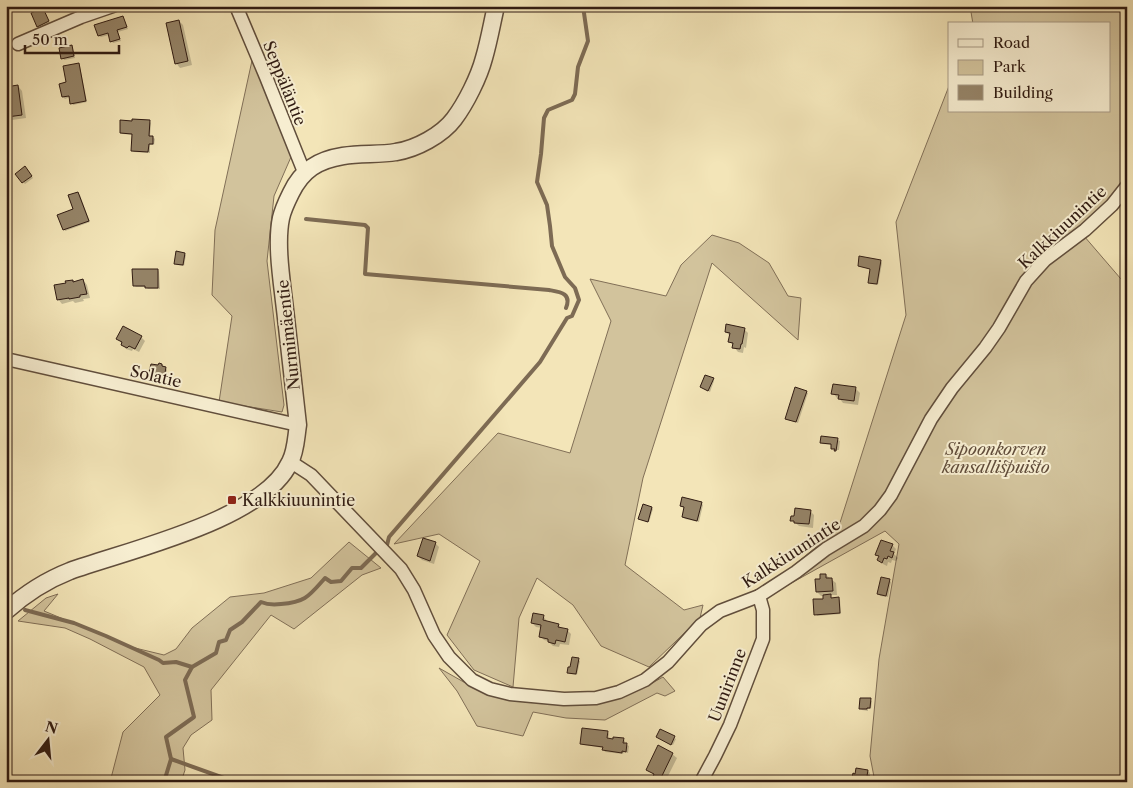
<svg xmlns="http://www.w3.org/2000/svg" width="1133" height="788" font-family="'Libre Caslon Text',serif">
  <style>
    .green { fill: #d2c39c; stroke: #816f57 }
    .shadow { fill: #0003 }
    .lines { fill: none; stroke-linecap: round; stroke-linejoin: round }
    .stream { stroke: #7d6b54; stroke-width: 4 }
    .building { fill: #958468; stroke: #301b12 }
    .minor-casing { stroke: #614e3c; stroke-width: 15 }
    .tertiary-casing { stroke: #614e3c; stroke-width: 19 }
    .minor { stroke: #f7eed1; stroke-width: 12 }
    .tertiary { stroke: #f7eed1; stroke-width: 16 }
    .poi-dot { fill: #8f2418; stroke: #f7eed1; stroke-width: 2 }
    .labels { text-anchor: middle; stroke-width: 4; stroke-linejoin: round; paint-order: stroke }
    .street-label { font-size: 16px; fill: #301b12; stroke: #f7eed1 }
    .park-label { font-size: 16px; font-style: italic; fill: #614d3b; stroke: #f7eed1 }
    .poi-label { font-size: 16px; fill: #301b12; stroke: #f7eed1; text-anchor: start }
  </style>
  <rect width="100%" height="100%" fill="#f3e5b8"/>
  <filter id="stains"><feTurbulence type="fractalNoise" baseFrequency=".004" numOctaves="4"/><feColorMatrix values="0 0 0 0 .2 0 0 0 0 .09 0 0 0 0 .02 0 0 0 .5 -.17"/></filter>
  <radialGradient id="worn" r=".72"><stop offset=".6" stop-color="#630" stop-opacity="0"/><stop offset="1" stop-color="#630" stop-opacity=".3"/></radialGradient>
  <g class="green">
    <polygon points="970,6 1127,6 1127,187 1084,236 1127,286 1127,782 875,782 870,756 879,659 899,544 885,531 777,591 770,585 838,529 906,315 896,222 949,86 949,111 1109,111 1109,24 973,24"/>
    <polygon points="253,56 291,157 274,196 267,261 284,405 282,412 219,402 232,316 212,295 215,230"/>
    <polygon points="712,235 739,243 769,263 788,296 801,298 798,340 712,263 643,478 625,565 684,610 703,605 700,618 649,667 601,646 573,605 537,578 519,618 513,687 474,670 447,635 480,561 439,534 394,544 498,433 570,453 611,321 590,279 666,296 681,265"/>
    <polygon points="349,542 381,568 362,575 294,629 271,615 211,690 212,720 191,735 183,748 185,770 181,782 110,782 123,732 160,695 144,667 90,639 65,628 18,621 46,598 58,594 44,611 131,647 164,655 176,649 192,628 230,597 264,593 311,578"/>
    <polygon points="439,668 469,685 525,702 586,705 645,687 663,677 675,691 665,696 657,693 605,720 566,718 533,712 523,736 477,726 457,691"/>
  </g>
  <g class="shadow">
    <polygon points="44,11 50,23 40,28 38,26"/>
    <polygon points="123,17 124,19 128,29 118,32 121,41 113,43 109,35 101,37 99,36 96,26"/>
    <polygon points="179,21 183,25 192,65 180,68 176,63"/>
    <polygon points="71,47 73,48 75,58 64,60 63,58"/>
    <polygon points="78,64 80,66 87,102 73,105 72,103 70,97 65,99 63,97 61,85 68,83"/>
    <polygon points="18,86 22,91 26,118 12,120 8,116 6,104 6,88"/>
    <polygon points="149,121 151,123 150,137 153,137 155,139 154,145 150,145 150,153 134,152 133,151 133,135 123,134 121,133"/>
    <polygon points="27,170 33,178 25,184 23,182"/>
    <polygon points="78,193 80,195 90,222 65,231 59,216 75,210"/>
    <polygon points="184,254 186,255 184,266 177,265 175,263"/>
    <polygon points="860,258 881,261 882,263 878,285 871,284 869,282 871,269 861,267 859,266"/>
    <polygon points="158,270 159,272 160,289 148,289 146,287 136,287 134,285"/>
    <polygon points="83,280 87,285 90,298 83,299 84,301 75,303 73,301 62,304 58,299 67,284 72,281 74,283"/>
    <polygon points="744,329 748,333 746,348 744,347 743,353 738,352 734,347 734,346 729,341 730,336 726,332"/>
    <polygon points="141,337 145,341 139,352 133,349 132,351 126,349 118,339"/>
    <polygon points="162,365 167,370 165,380 151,377 150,376"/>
    <polygon points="713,379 714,381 710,392 701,387"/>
    <polygon points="856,389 860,393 858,405 843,403 839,398 837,398 833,393"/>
    <polygon points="806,392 808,393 798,423 788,420 786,418"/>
    <polygon points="822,438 838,440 840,441 839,450 834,450 832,448 832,445 823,444 821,442"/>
    <polygon points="701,503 703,505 699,522 685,519 683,517 685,508 681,506"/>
    <polygon points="652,508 653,509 649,522 641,520"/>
    <polygon points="810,511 814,515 813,528 799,526 792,520"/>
    <polygon points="435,543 439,547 434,564 422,560 418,556"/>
    <polygon points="892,545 896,549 894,554 898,558 896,561 892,560 891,563 888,562 887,566 883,564 879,560 880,557 877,555"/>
    <polygon points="826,575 836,583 837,595 830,595 832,599 838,599 840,600 841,614 817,616 816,614 824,600 824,596 821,596 817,592 822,580"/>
    <polygon points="889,580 891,582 888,597 880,596 879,594"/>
    <polygon points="543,616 547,621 547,623 558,625 562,629 567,630 571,634 569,645 560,644 559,647 553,646 548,641 544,640 540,636 542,628 536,627 532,623"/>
    <polygon points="578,660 580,661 577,675 570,674 569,672"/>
    <polygon points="870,700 872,701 871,709 868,709 868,711 862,710 860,708"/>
    <polygon points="661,731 676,739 673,745 660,739"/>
    <polygon points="607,732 609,734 608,739 623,739 625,741 625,744 629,746 628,753 624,752 623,754 605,752 604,750 604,748 583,745 581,744"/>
    <polygon points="672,754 677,758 665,782 657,782 654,778 655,775 648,770"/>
    <polygon points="868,771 870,773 869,777 871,779 871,782 853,782"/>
  </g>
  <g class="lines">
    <g class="stream">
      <path d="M 306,219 L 365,225 L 368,228 L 365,274 L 549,290 C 560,292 572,293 566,308"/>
      <polyline points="387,545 389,537 540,362 567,318 572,316 579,300 575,288 565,277 552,246 550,226 547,205 537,182 541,154 544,118 548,110 572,100 575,94 578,67 588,41 583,6"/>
      <polyline points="25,610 74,623 106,636 159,660 163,663 176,662 192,667"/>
      <polyline points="171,759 235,782"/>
      <path d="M 164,782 L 171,759 L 166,737 L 194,717 L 185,680 L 192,667 L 216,653 L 219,642 L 226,640 L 230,630 L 242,622 L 261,602 C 268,605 273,605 281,604 C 306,602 309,596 325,578 L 331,582 L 341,581 L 352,568 L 361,568 L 377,552"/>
    </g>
  </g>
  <g class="building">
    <polygon points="43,8 49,21 37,27 31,13"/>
    <polygon points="123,16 127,27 117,30 120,39 110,42 108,33 98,36 94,25"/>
    <polygon points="179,20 188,61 175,64 166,23"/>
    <polygon points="72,45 74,56 61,59 59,48"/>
    <polygon points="79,63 86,101 70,104 69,96 62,97 59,84 66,82 63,66"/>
    <polygon points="18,85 22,115 7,117 6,87"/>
    <polygon points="132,119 150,120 149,136 153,136 153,144 149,144 148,152 131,151 132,134 120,133 120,120 132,121"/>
    <polygon points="25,166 32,176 22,183 15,174"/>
    <polygon points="78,192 89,221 63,230 57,215 73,209 68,195"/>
    <polygon points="1123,248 1127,248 1127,266 1122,265 1125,254 1122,253"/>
    <polygon points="176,251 185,253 183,265 174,264"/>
    <polygon points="859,256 881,260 877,284 868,283 870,269 858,266"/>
    <polygon points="132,269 158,269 158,288 145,288 145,286 133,286"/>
    <polygon points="83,279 87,294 80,295 80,297 69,299 69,298 57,300 54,285 66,283 65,281 73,280 73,282"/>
    <polygon points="726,324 745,328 742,344 741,344 740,349 732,348 733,343 728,342 730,333 725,332"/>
    <polygon points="123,326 142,336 135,349 129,346 127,348 121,345 122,342 116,339"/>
    <polygon points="159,363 162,364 162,366 166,367 164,379 148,376 151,364 158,365"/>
    <polygon points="705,375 714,378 708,391 700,387"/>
    <polygon points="833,384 856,387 854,401 838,399 839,395 831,394"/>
    <polygon points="795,387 807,391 796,422 785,419"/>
    <polygon points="821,436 838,438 836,451 834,451 835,449 831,449 831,444 820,443"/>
    <polygon points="682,497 702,502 697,521 682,517 684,507 680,506"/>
    <polygon points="643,504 652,507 648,522 638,519"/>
    <polygon points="795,508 811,510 809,524 794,523 794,521 790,521 791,516 794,516"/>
    <polygon points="423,538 436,542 430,561 417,556"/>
    <polygon points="881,540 893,544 890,551 894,552 892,558 888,556 887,559 884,558 882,563 877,560 879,556 875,555"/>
    <polygon points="820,574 826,574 826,578 832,578 833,591 816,592 815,579 820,579"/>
    <polygon points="881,577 890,579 886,596 877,594"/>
    <polygon points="831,594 831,598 839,597 840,613 814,615 813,599 823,599 823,595"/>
    <polygon points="533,613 544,615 543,620 559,624 558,627 568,629 565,642 556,640 555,644 548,642 548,639 539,637 541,625 531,623"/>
    <polygon points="572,657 579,658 576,674 567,673 568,667 570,667"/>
    <polygon points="860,698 871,698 870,708 867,708 867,709 859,709"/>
    <polygon points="582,728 608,731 607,738 613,739 613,737 624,738 623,743 627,743 626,752 622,751 622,753 602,750 603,747 580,744"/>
    <polygon points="660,729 675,736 671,745 656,737"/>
    <polygon points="658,745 673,753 659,782 652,779 654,774 646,770"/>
    <polygon points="856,768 868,770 867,776 870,776 869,782 851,782 853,773 855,774"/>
  </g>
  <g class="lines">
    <defs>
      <g id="minor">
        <polyline points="236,6 266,77 304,172"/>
        <polyline points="18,44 81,17 113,6"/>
        <polyline points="6,359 298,425"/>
        <polyline points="291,462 311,475 401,569 414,590 434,635 449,657 472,680 490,689 510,694 564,699 596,698 619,692 645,680 668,662 701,625 720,611 759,596 796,572 826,549 864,526 880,510 891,495 931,419 952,388 985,348 999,328 1026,281 1045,260 1085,230 1112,205 1127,186"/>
        <polyline points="701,782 715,756 730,725 763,639 763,610 759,596"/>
      </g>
      <path id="tertiary" d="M 6,611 C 25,594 47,580 70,571 C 128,550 264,520 290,462 C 296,451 296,437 298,425 C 293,383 289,342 284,301 C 281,276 276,242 281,218 C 283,209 287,201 291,193 C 302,170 318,160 343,156 C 361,153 379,155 396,152 C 416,149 442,135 454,119 C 466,103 479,77 484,58 C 489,41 492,23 496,6"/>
    </defs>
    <use href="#minor" class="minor-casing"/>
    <use href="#tertiary" class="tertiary-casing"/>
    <use href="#minor" class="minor"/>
    <use href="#tertiary" class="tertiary"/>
  </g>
  <rect class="poi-dot" x="227" y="495" width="10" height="10" rx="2.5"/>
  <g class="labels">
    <g class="street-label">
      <text transform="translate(285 83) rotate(68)" y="6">Seppäläntie</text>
      <text transform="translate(1062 227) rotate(-43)" y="6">Kalkkiuunintie</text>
      <text transform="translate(288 335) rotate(-96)" y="6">Nurmimäentie</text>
      <text transform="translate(156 376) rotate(13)" y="6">Solatie</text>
      <text transform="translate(791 553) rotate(-33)" y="6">Kalkkiuunintie</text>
      <text transform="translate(727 685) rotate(-69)" y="6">Uunirinne</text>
    </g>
    <g class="park-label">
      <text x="996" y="455">Sipoonkorven<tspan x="996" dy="18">kansallispuisto</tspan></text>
    </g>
    <g class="poi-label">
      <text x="242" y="506">Kalkkiuunintie</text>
    </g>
  </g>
  <rect width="1133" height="788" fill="none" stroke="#f3e5b8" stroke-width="25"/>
  <rect x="8" y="8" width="1118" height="773" fill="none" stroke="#301b12" stroke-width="2.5"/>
  <rect x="12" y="12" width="1108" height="763" fill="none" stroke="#301b12"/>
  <rect x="948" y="22" width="162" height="90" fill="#f7eed1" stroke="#a79a85"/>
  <rect x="958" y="39" width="25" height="8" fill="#f7eed1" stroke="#a79a85"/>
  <text x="993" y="48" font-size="15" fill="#301b12">Road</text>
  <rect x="958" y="60" width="25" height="15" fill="#d2c39c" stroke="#a79a85"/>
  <text x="993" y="72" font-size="15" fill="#301b12">Park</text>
  <rect x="958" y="85" width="25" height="15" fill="#958468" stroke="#a79a85"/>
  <text x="993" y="98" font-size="15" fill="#301b12">Building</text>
  <g transform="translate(48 740) rotate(16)" stroke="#f7eed1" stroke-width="4" paint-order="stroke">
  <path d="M0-4L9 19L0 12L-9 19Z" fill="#301b12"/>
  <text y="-8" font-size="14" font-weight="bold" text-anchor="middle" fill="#301b12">N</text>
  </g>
  <path d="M25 45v8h94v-8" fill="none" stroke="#301b12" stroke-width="2.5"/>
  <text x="32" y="45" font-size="15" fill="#301b12" stroke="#f7eed1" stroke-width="4" paint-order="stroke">50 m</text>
  <rect width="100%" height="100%" filter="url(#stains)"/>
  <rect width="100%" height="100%" fill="url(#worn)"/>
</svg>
